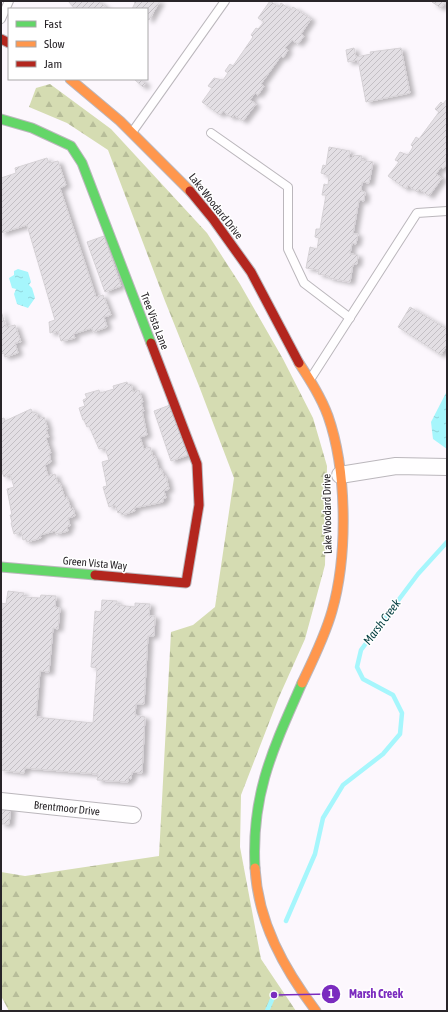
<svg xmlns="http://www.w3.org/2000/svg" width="448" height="1012" font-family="'Asap Condensed',sans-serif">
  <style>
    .forest { fill: url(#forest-firs) }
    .water { fill: url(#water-ripples) }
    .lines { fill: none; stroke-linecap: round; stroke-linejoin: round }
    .stream { stroke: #a6f6fc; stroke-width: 4.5 }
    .building { fill: url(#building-hatch); stroke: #d6d2d6; filter: url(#shadow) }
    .lane-casing { stroke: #bbb7bc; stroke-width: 10 }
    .street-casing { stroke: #bbb7bc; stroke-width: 18 }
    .fast-casing { stroke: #bbb7bc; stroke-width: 11 }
    .slow-casing { stroke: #bbb7bc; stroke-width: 11 }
    .jam-casing { stroke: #bbb7bc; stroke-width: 11 }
    .lane { stroke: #fffeff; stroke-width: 8 }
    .street { stroke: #fffeff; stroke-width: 16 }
    .fast { stroke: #63d668; stroke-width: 9 }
    .slow { stroke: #ff974d; stroke-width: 9 }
    .jam { stroke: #b3261e; stroke-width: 9 }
    .labels { text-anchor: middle; stroke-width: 3; stroke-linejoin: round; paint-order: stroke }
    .street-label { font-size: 11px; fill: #292529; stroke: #fff }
    .water-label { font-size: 12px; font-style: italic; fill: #043f41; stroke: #fff }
    .leader { fill: none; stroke: #7b2cbf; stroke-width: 1.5 }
    .callout-dot { fill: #7b2cbf; stroke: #fff; stroke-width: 1.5 }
    .mark-label { font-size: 12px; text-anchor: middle; font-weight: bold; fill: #fff }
    .callout-label { font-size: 12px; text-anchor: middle; font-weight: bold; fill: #7b2cbf; stroke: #fff; stroke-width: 3; stroke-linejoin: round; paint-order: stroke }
  </style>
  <defs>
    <pattern id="forest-firs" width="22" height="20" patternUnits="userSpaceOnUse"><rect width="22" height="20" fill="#d5dcb2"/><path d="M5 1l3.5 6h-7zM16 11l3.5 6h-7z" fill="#b7bd99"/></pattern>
    <pattern id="water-ripples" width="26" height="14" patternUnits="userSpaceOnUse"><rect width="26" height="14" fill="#a6f6fc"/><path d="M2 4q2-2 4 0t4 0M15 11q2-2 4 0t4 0" fill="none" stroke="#8fd3d8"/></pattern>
    <pattern id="building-hatch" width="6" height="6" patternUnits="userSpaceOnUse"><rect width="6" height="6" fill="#e3dfe4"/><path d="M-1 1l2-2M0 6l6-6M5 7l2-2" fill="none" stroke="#c3bfc4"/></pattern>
    <filter id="shadow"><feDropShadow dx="4.5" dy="2.5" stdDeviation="2" flood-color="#0004"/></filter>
  </defs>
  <rect width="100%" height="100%" fill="#fcf7fd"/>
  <polygon class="forest" points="50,84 111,129 207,233 240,284 283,359 313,418 327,466 325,565 305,639 279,697 241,795 240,847 261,959 296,1011 9,1011 1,996 1,872 25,876 159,856 171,632 193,625 215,607 234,478 199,386 165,301 108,150 67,123 29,107 36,88"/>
  <g class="water">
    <polygon points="18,269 28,272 31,282 29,285 32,288 35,298 28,308 17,304 14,294 16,289 12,288 9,278 14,275 14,271"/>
    <polygon points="447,391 447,449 433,439 431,422"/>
  </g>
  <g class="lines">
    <g class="stream">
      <polyline points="286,921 315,854 323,818 343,785 383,754 400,734 402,713 393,695 363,679 357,667 361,650 418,574 447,542"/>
      <polyline points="267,1011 274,995"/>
    </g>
  </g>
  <g class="building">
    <polygon points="68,1 98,1 108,9 75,9"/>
    <polygon points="134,1 160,1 149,20 147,19 147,9 132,9 135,3"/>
    <polygon points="270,1 279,7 281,3 291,10 293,7 311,19 301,34 304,36 298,44 292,40 285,48 288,50 283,58 281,56 261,84 264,86 258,95 255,93 250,100 256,104 243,121 234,115 232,118 223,111 220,115 202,102 212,88 208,86 214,78 223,80 228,73 225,71 230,64 233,66 253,37 251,35 256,28 258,29 264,22 258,18"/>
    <polygon points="447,1 447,4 445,2 441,8 432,2"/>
    <polygon points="354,48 356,57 371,54 370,52 401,48 410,93 366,102 358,60 348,62 346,50"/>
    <polygon points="137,79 140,79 146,84 143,87 135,80"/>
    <polygon points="447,99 447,157 445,159 447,164 443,169 441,167 436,174 442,178 429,196 419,189 417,192 408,185 406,189 388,176 399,162 395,160 400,152 408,155 413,147 411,145 416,137 419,139 439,112 435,109 441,102 443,104"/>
    <polygon points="329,147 350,151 349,158 352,158 353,155 362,156 361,160 373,162 369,183 362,182 361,191 365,192 364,201 359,200 353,234 358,234 356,244 352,243 350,254 358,255 357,264 353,264 350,282 329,278 329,276 318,274 319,270 306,268 310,247 317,249 319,238 315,237 316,229 320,229 326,195 322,195 324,184 328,185 329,176 321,173 323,165 326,166"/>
    <polygon points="47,158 49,163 58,161 66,185 60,188 96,297 103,295 111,315 104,317 107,327 93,332 92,328 73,334 75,338 61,341 58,331 50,333 49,322 55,320 27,225 1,233 1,178 16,173 15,168"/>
    <polygon points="104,236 121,286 105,292 87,242"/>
    <polygon points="410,307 447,329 447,345 441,355 398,327"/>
    <polygon points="1,311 6,327 15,325 21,342 15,343 18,353 5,357 4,353 1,354"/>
    <polygon points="127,382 128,385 131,384 133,392 139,390 143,402 141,402 144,411 142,411 147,435 140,437 144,449 150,447 153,457 155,456 159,470 161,469 164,477 166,476 169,489 164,491 166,498 163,499 163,502 134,508 135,511 122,515 121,512 118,513 115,505 109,507 103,487 107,486 102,462 109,460 105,448 99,449 89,426 87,427 84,420 83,420 79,408 85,406 83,400 87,398 85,394 99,390 100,393 114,389 113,386"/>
    <polygon points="170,405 188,455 171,461 154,411"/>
    <polygon points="31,409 33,413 36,412 38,419 44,417 48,429 46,430 49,437 46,438 51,453 49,453 51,462 45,465 48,476 55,474 58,484 60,483 65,498 67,497 71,509 73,508 75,516 68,518 70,526 67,527 68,531 56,534 55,531 40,535 41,538 27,542 26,539 23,540 21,532 14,534 11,523 12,522 10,515 12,515 7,489 14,487 10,474 4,477 1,469 1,419 4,418 5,421"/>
    <polygon points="8,591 24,593 23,597 40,598 41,595 56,596 55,607 60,608 58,629 53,628 49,672 40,671 36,717 93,723 97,668 91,667 95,611 101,612 102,600 117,601 117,605 135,607 135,603 150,604 149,616 155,616 154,636 148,636 144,704 136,704 135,715 145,717 142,773 132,772 131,779 128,778 128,782 97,780 98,774 25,768 24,773 1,770 1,603 6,604"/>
    <polygon points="1,806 11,807 9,824 1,824"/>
  </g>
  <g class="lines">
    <defs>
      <g id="lane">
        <polyline points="1,19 9,1"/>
        <polyline points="133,131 225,1"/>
        <polyline points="211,133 288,187 288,249 304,283 350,318"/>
        <polyline points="311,378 417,213 447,211"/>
      </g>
      <g id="street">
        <polyline points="340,475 396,466 447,467"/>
        <polyline points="1,801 133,815"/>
      </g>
      <g id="fast">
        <polyline points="1,119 32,128 71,146 82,163 151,343"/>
        <polyline points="1,567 95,575"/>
        <path d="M 255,868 C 251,794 273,749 302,683"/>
      </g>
      <g id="slow">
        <polyline points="70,79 120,121 190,191"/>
        <path d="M 299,363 C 310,380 321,397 328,416 C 347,470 348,555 332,611 C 325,636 313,660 302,683"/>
        <path d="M 255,868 C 258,922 284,969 316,1011"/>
      </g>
      <g id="jam">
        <polyline points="1,39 9,43"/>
        <polyline points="190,191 213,219 251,272 299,363"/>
        <polyline points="95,575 186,583 199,505 197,464 151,343"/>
      </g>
    </defs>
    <use href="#lane" class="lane-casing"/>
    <use href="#street" class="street-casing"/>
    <use href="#fast" class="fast-casing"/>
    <use href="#slow" class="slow-casing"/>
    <use href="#jam" class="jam-casing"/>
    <use href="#lane" class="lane"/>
    <use href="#street" class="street"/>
    <use href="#fast" class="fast"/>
    <use href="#slow" class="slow"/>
    <use href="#jam" class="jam"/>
  </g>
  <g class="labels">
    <g class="street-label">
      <text transform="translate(216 206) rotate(52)" y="4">Lake Woodard Drive</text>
      <text transform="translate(155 321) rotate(69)" y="4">Tree Vista Lane</text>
      <text transform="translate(327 514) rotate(-91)" y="4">Lake Woodard Drive</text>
      <text transform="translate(95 563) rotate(5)" y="4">Green Vista Way</text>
      <text transform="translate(67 808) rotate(6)" y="4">Brentmoor Drive</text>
    </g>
    <g class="water-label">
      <text transform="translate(382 622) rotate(-53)" y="4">Marsh Creek</text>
    </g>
  </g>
  <path class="leader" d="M274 995L331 994"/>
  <g class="callout-dot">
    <circle cx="274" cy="995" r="4"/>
    <circle cx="331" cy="994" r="10"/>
  </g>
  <g class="mark-label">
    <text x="331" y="998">1</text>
  </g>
  <g class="callout-label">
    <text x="376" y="998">Marsh Creek</text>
  </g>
  <rect width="448" height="1012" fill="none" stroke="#292529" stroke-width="4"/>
  <rect x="8" y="8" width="140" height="72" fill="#ffffff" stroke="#a9a8a9"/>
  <rect x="16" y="21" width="20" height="6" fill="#63d668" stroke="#a9a8a9"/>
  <text x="44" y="28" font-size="12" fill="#292529">Fast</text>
  <rect x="16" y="41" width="20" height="6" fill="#ff974d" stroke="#a9a8a9"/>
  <text x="44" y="48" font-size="12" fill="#292529">Slow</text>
  <rect x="16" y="61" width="20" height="6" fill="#b3261e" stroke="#a9a8a9"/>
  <text x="44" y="68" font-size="12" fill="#292529">Jam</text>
</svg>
